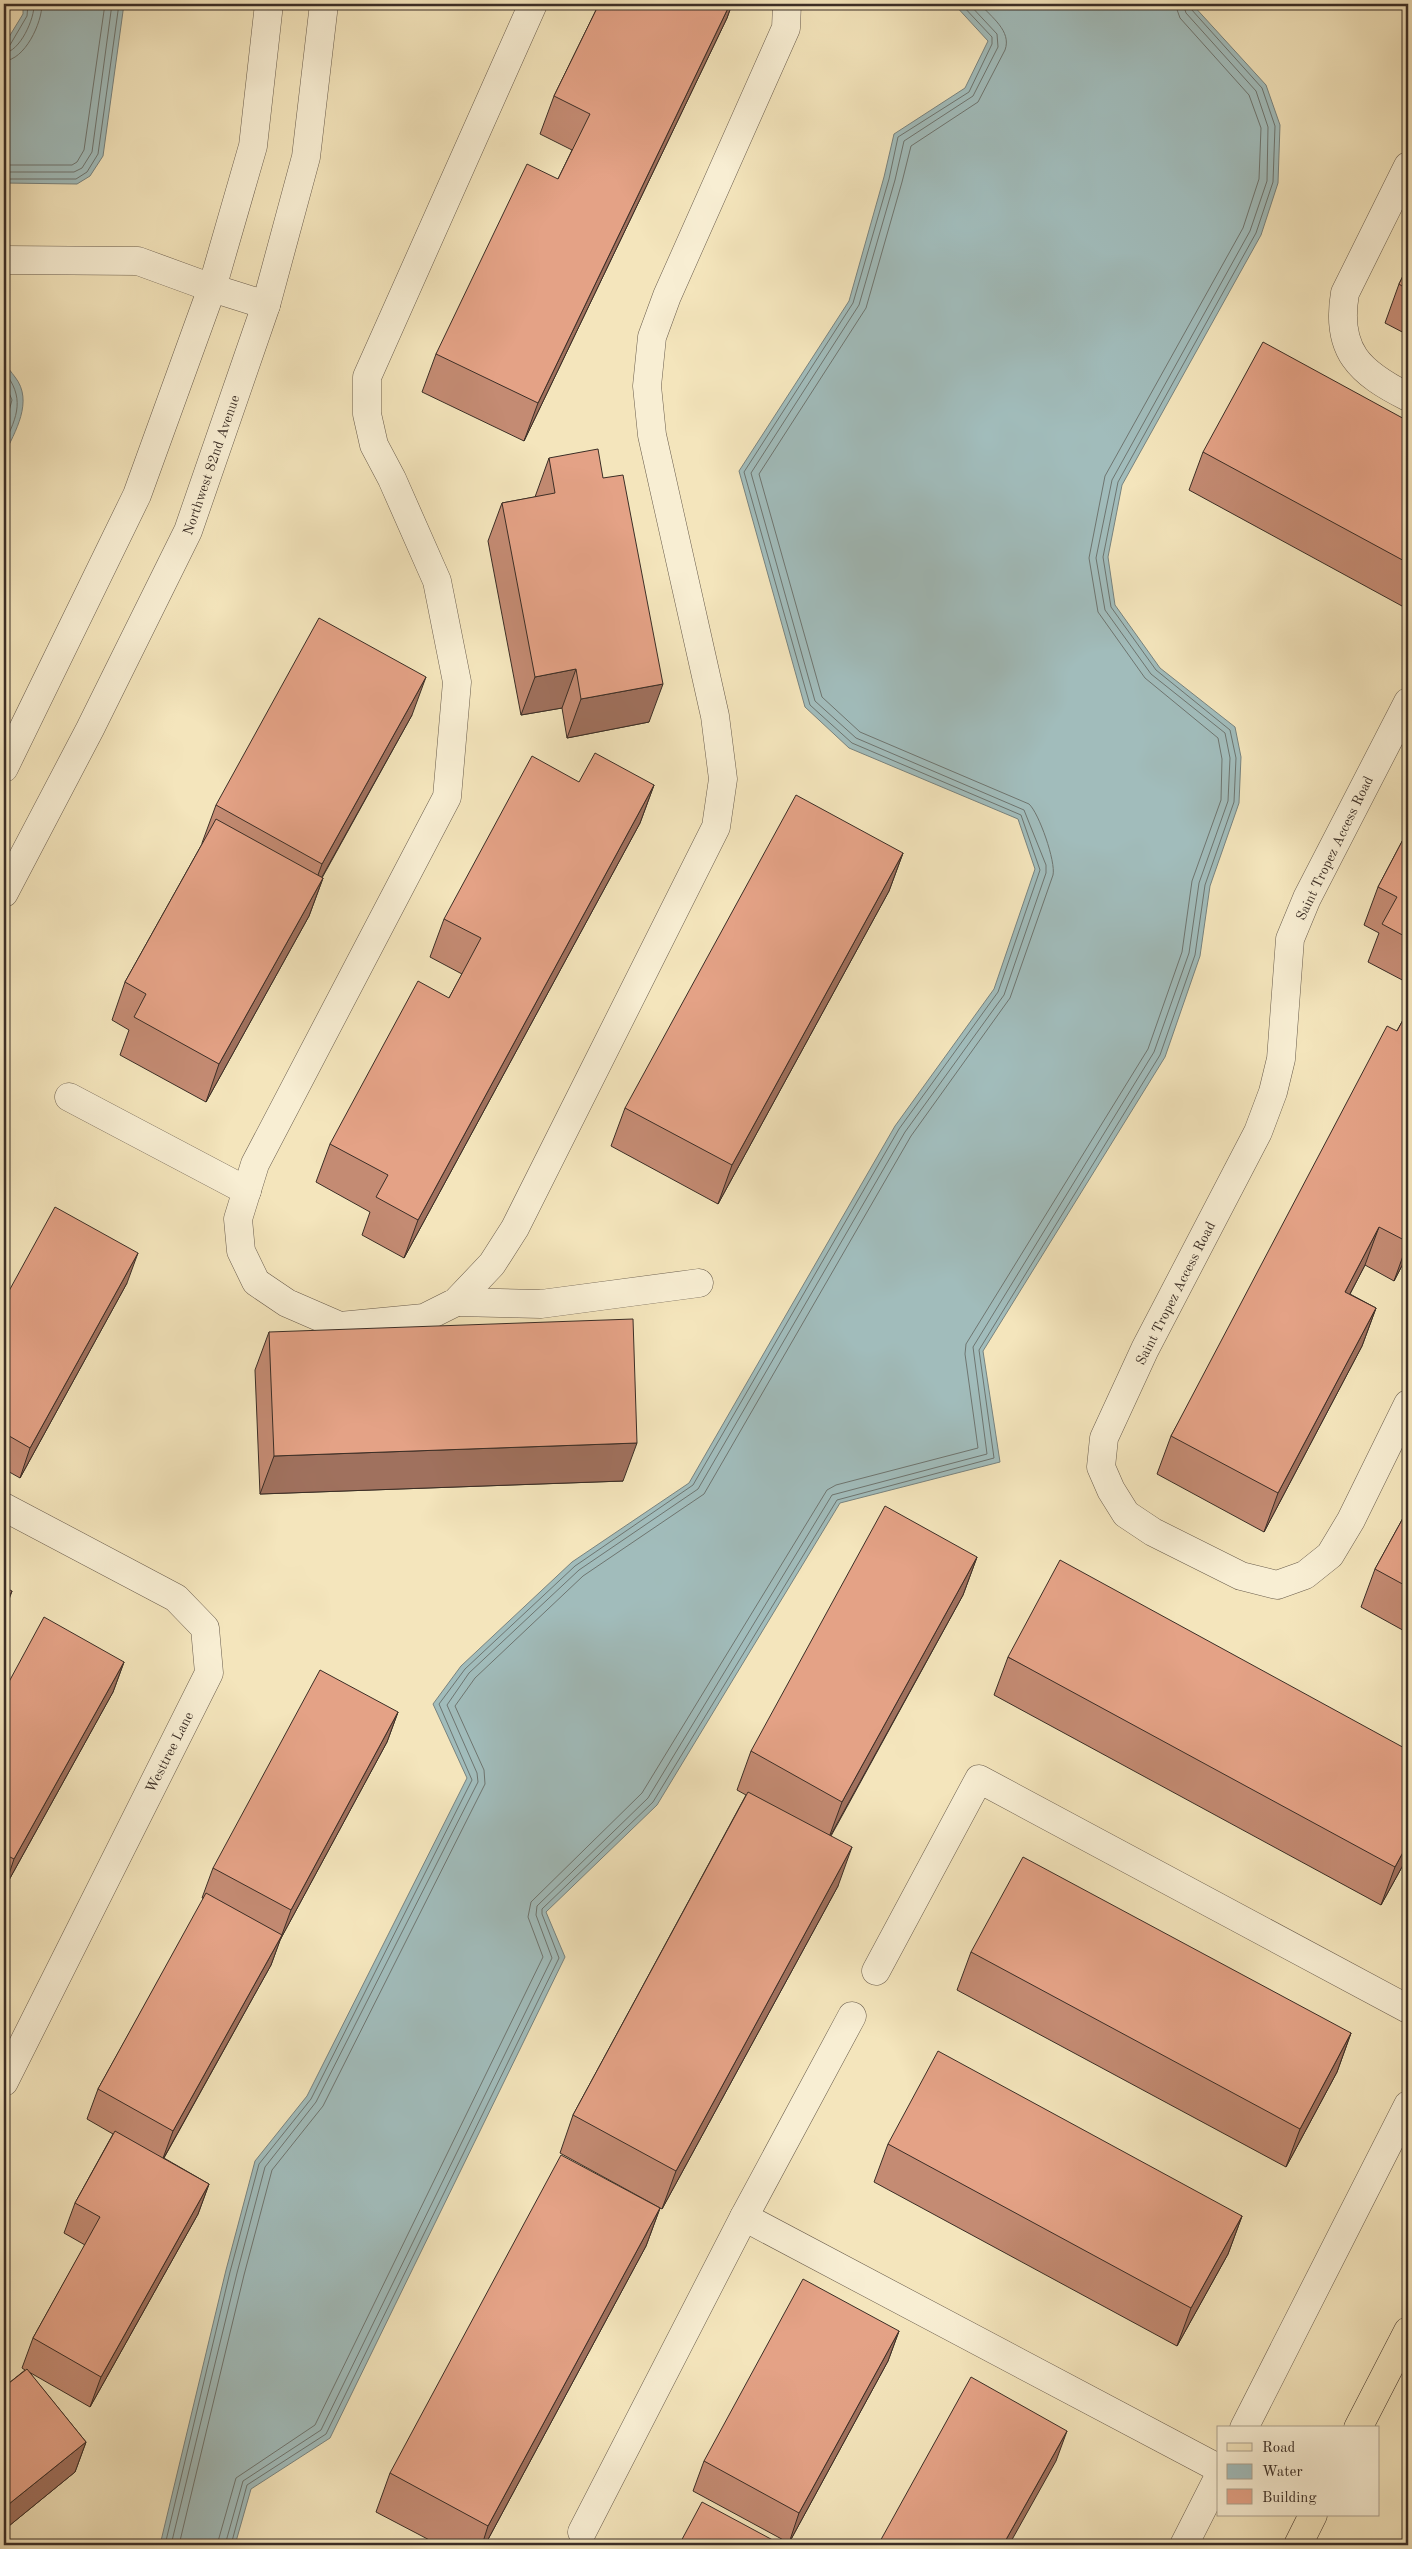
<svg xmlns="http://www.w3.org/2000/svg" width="1412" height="2549" font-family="'Old Standard TT',serif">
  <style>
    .water { fill: #a1bcbb; stroke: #78837f }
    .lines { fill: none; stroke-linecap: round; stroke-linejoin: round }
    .shore { stroke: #6e7570; stroke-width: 1 }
    .minor-casing { stroke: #695c4c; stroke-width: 29 }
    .major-casing { stroke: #3b2e26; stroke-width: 29 }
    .minor { stroke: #f8eed3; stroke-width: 28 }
    .major { stroke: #f4e5bc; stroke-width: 28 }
    .wall { fill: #c48b73; stroke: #3b2e26 }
    .shaded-wall { fill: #a0715e; stroke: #3b2e26 }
    .building { fill: #e4a286; stroke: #3b2e26 }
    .labels { text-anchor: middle; stroke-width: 4; stroke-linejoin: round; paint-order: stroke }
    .street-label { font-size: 14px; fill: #3b2e26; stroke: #f8eed3 }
  </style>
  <rect width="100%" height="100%" fill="#f4e5bc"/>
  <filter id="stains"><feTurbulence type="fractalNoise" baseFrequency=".004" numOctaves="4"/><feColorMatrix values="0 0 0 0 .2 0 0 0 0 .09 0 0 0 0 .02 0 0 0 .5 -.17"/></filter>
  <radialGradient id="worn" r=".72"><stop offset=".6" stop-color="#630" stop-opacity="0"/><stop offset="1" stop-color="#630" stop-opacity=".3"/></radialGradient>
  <g class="water">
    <polygon points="23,4 124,4 103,156 90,176 77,184 4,183 4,45 23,14"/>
    <polygon points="954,4 1192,4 1266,85 1280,125 1278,183 1261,235 1122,485 1108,557 1115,605 1160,668 1235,727 1241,757 1239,803 1210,886 1200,956 1165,1057 983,1351 1000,1462 840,1503 657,1805 546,1912 565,1957 330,2438 251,2489 235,2545 160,2545 226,2270 255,2161 307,2096 467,1778 433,1704 461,1666 572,1562 689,1483 895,1126 994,989 1035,869 1018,819 849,748 805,707 739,471 849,301 884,177 894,134 965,88 988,41"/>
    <path d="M 4,365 C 9,368 11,372 15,377 C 34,401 15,432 4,455 Z"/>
  </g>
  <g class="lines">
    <g class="shore">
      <polyline points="4,47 10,45 27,16 28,4"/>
      <path d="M 4,53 C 20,52 35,18 34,4"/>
      <path d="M 4,61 C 25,60 42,23 42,4"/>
      <polyline points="4,165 72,165 77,162 84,150 105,4"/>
      <polyline points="4,172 74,172 82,168 92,152 112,4"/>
      <polyline points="4,179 76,179 87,172 98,154 119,4"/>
      <path d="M 4,371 C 25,398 18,415 4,444"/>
      <polyline points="4,381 12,400 4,429"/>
      <polyline points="165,2545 230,2272 259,2164 311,2099 472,1780 439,1704 465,1669 575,1566 693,1485 899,1129 998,992 1040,870 1021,815 852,743 810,705 744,472 853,303 889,179 898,137 969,92 992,44 992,37 961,4"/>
      <polyline points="171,2545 237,2273 265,2167 316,2102 478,1782 477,1773 447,1705 469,1673 579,1570 698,1489 905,1132 1004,995 1046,873 1046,865 1024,810 856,738 815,701 751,473 859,305 895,180 904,141 973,96 998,47 997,34 969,4"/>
      <path d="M 179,2545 L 244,2275 L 272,2170 L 323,2106 L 485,1784 L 484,1770 L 455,1706 L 475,1678 L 583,1576 L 704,1494 L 911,1136 L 1010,998 L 1053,875 C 1056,862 1039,813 1029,804 L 860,732 L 822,697 L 759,474 L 866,308 L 902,182 L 911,146 L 978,102 L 1005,50 C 1012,31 991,17 980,4"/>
      <polyline points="217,2545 236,2478 315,2425 543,1957 528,1917 531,1902 642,1793 827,1490 836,1485 978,1448 965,1354 966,1344 1148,1049 1182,952 1192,881 1221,800 1222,759 1218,738 1145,678 1098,612 1089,558 1105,476 1243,228 1259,179 1261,128 1249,95 1180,18 1175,4"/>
      <polyline points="225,2545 243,2481 321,2430 552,1958 536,1915 537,1906 648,1798 832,1495 987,1454 973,1347 1154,1052 1189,953 1199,883 1228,801 1230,758 1225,733 1151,674 1105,610 1096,558 1112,480 1250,231 1267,181 1268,127 1256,91 1186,13 1183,4"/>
      <polyline points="231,2545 247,2485 326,2434 559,1958 542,1914 542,1909 653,1802 837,1500 994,1458 979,1350 1160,1055 1195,955 1205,885 1234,802 1236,758 1230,730 1156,670 1111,607 1103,557 1118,482 1256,233 1273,182 1275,126 1262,88 1191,9 1189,4"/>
    </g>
    <defs>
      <g id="minor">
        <polyline points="533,4 367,377 367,414 374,445 392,479 437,581 457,682 447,797 255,1164 238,1219 241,1251 256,1282 287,1303 340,1326 424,1318 456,1302 492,1264 515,1228 716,827 723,779 715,716 652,435 647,386 652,337 667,296 786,28 787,4"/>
        <path d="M 1408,166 L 1345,293 C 1335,351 1360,373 1408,397"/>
        <polyline points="4,260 138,261 212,288 266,305"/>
        <polyline points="1408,702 1307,898 1290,939 1281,1059 1273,1092 1258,1132 1145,1349 1104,1438 1101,1467 1111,1490 1126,1514 1153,1532 1241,1576 1277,1585 1305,1575 1330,1555 1351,1520 1408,1404"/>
        <polyline points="4,768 137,495 212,288 253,146 269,4"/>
        <path id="s1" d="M 4,893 L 90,729 L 188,531 L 266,305 L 306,157 L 324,4"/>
        <polyline points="69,1097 247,1191"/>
        <polyline points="456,1302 541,1304 699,1283"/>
        <polyline points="4,1507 176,1598 205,1628 209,1673 4,2082"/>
        <polyline points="876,1971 979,1779 1408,2009"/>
        <polyline points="744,2217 1218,2468"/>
        <polyline points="1244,2428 1408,2105"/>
        <polyline points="582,2532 744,2217 852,2016"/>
        <polyline points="1184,2545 1218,2478"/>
      </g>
      <g id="major">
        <polyline points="1358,2428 1408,2331"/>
        <polyline points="1298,2545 1313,2515"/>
      </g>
    </defs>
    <use href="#minor" class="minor-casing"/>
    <use href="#major" class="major-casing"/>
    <use href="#minor" class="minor"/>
    <use href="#major" class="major"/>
  </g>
  <g class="wall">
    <polygon points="599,4 732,4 727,18 524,441 422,392 436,354 558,179 572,150 540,134 554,96"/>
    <polygon points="1408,266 1408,335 1385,323 1399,284"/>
    <polygon points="1408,421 1408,594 1402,606 1189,490 1203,452"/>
    <polygon points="549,458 649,722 567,738 562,708 521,715 488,541 502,503 535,497"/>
    <polygon points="412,715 322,878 323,878 309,916 206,1102 120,1055 129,1030 112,1020 125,982 202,844 202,843 216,805"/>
    <polygon points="579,782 654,785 640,823 404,1258 362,1235 370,1212 316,1182 330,1144 449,998 462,974 430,957 444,919"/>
    <polygon points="1408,830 1408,983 1368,962 1379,933 1364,925 1378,887"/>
    <polygon points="903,853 889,891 718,1204 611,1146 625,1108"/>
    <polygon points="1408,1011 1408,1254 1394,1281 1365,1265 1350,1294 1376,1308 1362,1346 1264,1532 1157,1474 1171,1436"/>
    <polygon points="127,1283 20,1478 4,1469 4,1300"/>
    <polygon points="269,1332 623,1481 260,1494 255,1370"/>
    <polygon points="1408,1509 1408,1633 1361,1607 1375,1569"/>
    <polygon points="977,1557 963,1595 831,1836 838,1886 662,2209 560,2153 573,2115 746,1795 737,1790 751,1751"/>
    <polygon points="1008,1657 1408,1856 1381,1905 994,1695"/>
    <polygon points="124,1662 113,1692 4,1889 4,1691"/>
    <polygon points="398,1712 387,1742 280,1940 271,1965 164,2158 209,2184 198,2214 90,2407 29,2372 86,2442 75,2472 4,2530 4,2387 25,2370 22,2368 33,2338 85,2245 64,2233 75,2203 113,2134 87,2119 98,2089 204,1899 202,1898 213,1868"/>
    <polygon points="971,1952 1351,2033 1337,2072 1286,2167 957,1990"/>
    <polygon points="888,2144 1242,2216 1228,2254 1177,2346 874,2182"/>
    <polygon points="660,2208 646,2246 485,2545 439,2545 376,2512 390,2473"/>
    <polygon points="899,2331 888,2361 789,2543 693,2491 704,2461"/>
  </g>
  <g class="shaded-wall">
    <polygon points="730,4 732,4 727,18 524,441 538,403"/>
    <polygon points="1408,588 1408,594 1402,606"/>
    <polygon points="576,669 562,708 521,715 535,677"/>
    <polygon points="426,677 412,715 308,902 322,864"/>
    <polygon points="663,684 649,722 567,738 581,699"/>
    <polygon points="654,785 640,823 404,1258 418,1220"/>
    <polygon points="903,853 889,891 718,1204 732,1165"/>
    <polygon points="323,878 309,916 206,1102 219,1064"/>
    <polygon points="1379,1227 1365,1265 1331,1330 1345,1292"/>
    <polygon points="1408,1242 1408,1254 1394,1281"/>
    <polygon points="138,1253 127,1283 20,1478 30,1448"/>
    <polygon points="1376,1308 1362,1346 1264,1532 1278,1493"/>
    <polygon points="637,1443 623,1481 260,1494 274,1456"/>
    <polygon points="977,1557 963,1595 828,1840 842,1802"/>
    <polygon points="12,1591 4,1614 4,1606"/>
    <polygon points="124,1662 113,1692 4,1889 14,1859"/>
    <polygon points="398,1712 387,1742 280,1940 291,1910"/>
    <polygon points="1408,1843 1408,1856 1381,1905 1395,1867"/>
    <polygon points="852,1847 838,1886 662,2209 676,2171"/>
    <polygon points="282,1935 271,1965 162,2161 173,2131"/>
    <polygon points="1351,2033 1337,2072 1286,2167 1300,2129"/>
    <polygon points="209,2184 198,2214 90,2407 101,2377"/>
    <polygon points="660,2208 646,2246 485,2545 482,2545 488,2526"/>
    <polygon points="1242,2216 1228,2254 1177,2346 1191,2308"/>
    <polygon points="899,2331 888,2361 789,2543 799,2513"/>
    <polygon points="1067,2431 1056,2461 1009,2545 1003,2545"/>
    <polygon points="86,2442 75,2472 4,2530 4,2508"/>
  </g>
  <g class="building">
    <polygon points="599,4 730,4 538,403 436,354 527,164 558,179 590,114 554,96"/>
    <polygon points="1408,266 1408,290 1399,284"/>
    <polygon points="1263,342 1408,421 1408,563 1203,452"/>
    <polygon points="598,449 603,478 623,475 663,684 581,699 576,669 535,677 502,503 555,493 549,458"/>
    <polygon points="319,618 426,677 322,864 216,805"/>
    <polygon points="595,753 654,785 418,1220 376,1197 388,1175 330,1144 418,981 449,998 481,938 444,919 532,756 579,782"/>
    <polygon points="796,795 903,853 732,1165 625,1108"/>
    <polygon points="216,819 323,878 219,1064 134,1017 146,994 125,982"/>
    <polygon points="1408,830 1408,938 1382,924 1397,897 1378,887"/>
    <polygon points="1408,1011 1408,1242 1379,1227 1345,1292 1376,1308 1278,1493 1171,1436 1387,1026 1397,1031"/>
    <polygon points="55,1207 138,1253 30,1448 4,1433 4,1300"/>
    <polygon points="633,1319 637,1443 274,1456 269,1332"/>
    <polygon points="885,1506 977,1557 842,1802 751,1751"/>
    <polygon points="1408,1509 1408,1587 1375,1569"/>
    <polygon points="1060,1560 1408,1750 1408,1843 1395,1867 1008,1657"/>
    <polygon points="4,1587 12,1591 4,1606"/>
    <polygon points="44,1617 124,1662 14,1859 4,1854 4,1691"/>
    <polygon points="320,1670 398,1712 291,1910 213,1868"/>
    <polygon points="748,1792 852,1847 676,2171 573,2115"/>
    <polygon points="1023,1857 1351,2033 1300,2129 971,1952"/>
    <polygon points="206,1893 282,1935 173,2131 98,2089"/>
    <polygon points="938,2051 1242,2216 1191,2308 888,2144"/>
    <polygon points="115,2131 209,2184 101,2377 33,2338 100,2217 75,2203"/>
    <polygon points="561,2155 660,2208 488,2526 390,2473"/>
    <polygon points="803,2279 899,2331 799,2513 704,2461"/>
    <polygon points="27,2369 86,2442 4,2508 4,2387"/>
    <polygon points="971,2377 1067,2431 1003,2545 878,2545"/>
    <polygon points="702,2502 782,2545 679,2545"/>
  </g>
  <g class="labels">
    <g class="street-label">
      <text dy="5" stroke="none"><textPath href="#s1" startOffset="476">Northwest 82nd Avenue</textPath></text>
      <text transform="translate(1334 848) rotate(-64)" y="5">Saint Tropez Access Road</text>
      <text transform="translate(1175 1293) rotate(-63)" y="5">Saint Tropez Access Road</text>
      <text transform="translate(169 1752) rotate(-63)" y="5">Westtree Lane</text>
    </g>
  </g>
  <rect width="1412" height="2549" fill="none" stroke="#f4e5bc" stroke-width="20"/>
  <rect x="5" y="5" width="1402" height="2539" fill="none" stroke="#3b2e26" stroke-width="2.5"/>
  <rect x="10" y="10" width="1392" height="2529" fill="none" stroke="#3b2e26"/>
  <rect x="1217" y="2426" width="162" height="90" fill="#f8eed3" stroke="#aca18e"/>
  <rect x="1227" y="2443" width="25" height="8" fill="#f4e5bc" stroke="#aca18e"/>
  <text x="1262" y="2452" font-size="15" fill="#3b2e26">Road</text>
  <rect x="1227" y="2464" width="25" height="15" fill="#a1bcbb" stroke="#aca18e"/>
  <text x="1262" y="2476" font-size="15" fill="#3b2e26">Water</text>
  <rect x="1227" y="2489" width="25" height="15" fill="#e4a286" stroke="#aca18e"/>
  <text x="1262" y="2502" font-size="15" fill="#3b2e26">Building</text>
  <rect width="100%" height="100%" filter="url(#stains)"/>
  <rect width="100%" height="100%" fill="url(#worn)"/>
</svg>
